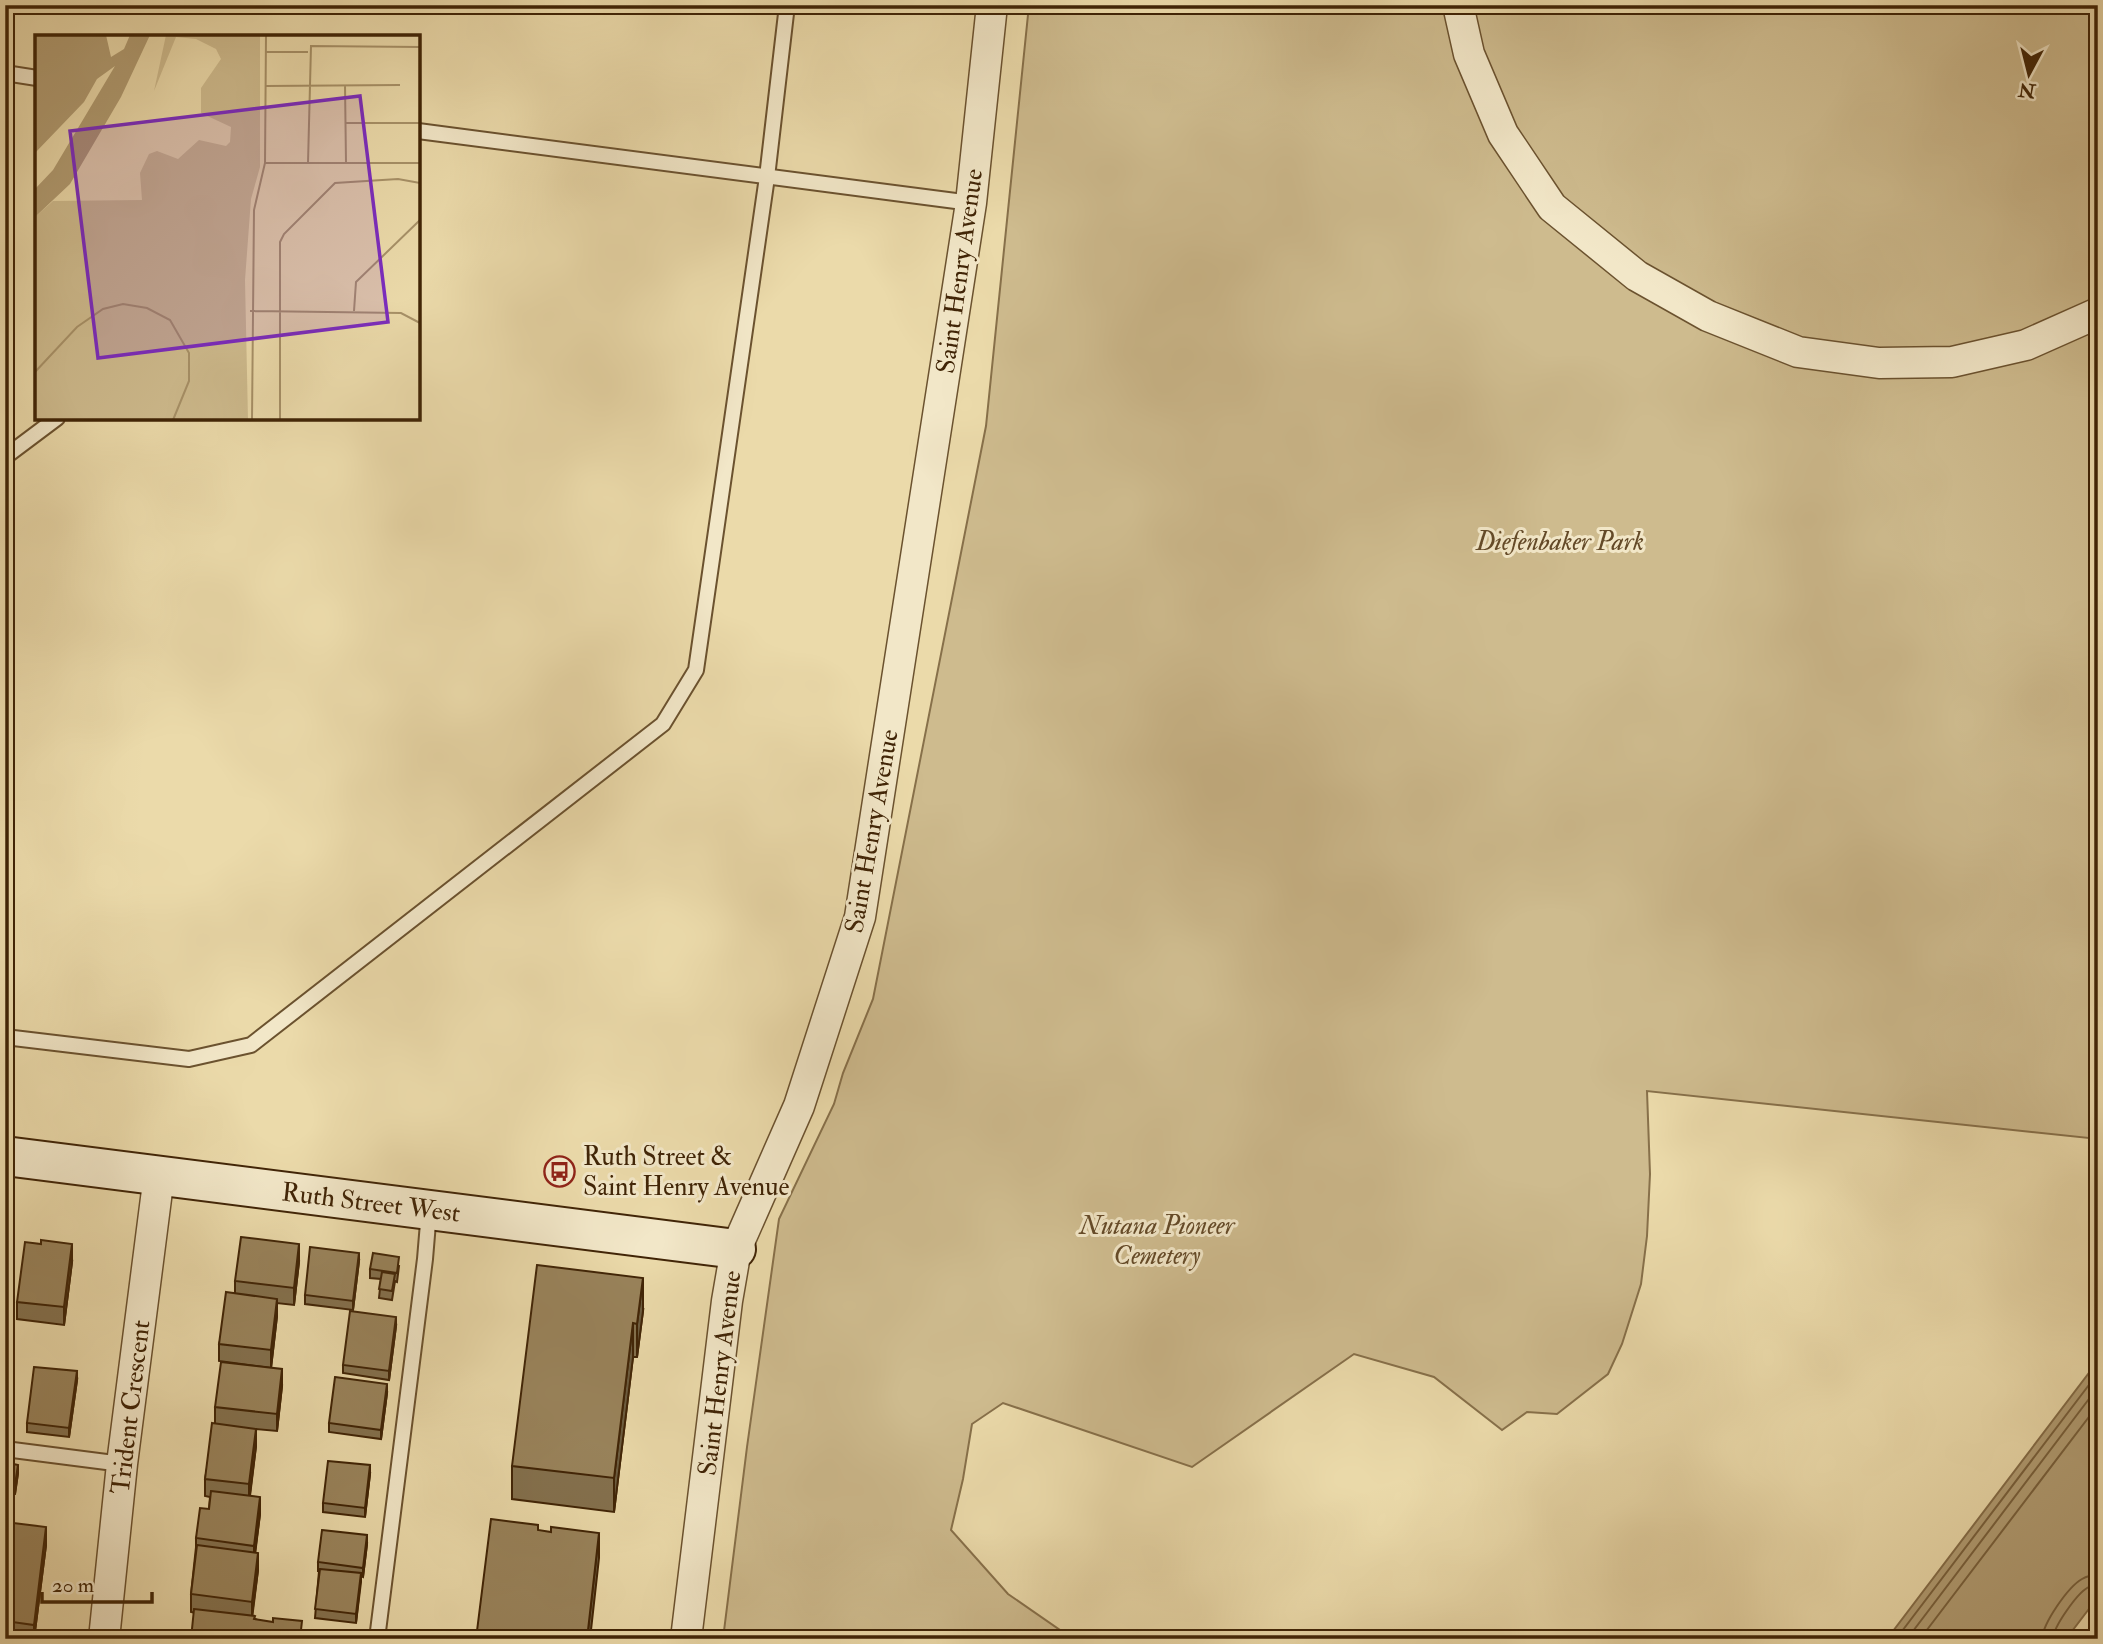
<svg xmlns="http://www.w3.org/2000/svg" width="2103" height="1644" font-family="'IM FELL Double Pica',serif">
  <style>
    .green { fill: #cebb8e; stroke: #87704a; stroke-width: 2 }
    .water { fill: #b19c72; stroke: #846c47; stroke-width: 2 }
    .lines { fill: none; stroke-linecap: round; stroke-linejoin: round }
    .shore { stroke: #78603c; stroke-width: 2 }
    .lane-casing { stroke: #6b522f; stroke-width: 18 }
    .street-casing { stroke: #6b522f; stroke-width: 33 }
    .secondary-casing { stroke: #402406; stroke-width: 42 }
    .lane { stroke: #f2e7c8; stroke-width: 14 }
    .street { stroke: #f2e7c8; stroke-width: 30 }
    .secondary { stroke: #f2e7c8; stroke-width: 38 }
    .wall { fill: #84714e; stroke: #402406; stroke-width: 2 }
    .shaded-wall { fill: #6b5c40; stroke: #402406; stroke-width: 2 }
    .building { fill: #99835b; stroke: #402406; stroke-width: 2 }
    .labels { text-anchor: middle; stroke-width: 6; stroke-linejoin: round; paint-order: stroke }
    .street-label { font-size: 26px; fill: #402406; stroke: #f2e7c8 }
    .park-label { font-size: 26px; font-style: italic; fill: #644a28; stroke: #f2e7c8 }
    .poi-label { font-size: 26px; fill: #402406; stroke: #f2e7c8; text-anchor: start }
    .inset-road { fill: none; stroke: #a79168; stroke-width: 2 }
    .view { fill: #7b2cbf; fill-opacity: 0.15; stroke: #7b2cbf; stroke-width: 3.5 }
    .inset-edge { fill: none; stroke: #402406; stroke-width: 3.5 }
  </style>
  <rect width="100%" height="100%" fill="#ebdaaa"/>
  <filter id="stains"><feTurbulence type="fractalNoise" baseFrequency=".00286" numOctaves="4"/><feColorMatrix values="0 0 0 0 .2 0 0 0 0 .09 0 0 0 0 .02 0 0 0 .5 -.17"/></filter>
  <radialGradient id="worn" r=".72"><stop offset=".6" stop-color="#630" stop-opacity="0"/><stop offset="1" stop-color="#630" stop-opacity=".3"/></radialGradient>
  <polygon class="green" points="1029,5 2098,5 2098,1139 1647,1091 1650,1174 1647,1236 1641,1284 1622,1344 1608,1374 1557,1414 1527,1412 1502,1430 1434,1377 1354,1354 1192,1467 1003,1403 972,1424 963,1479 951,1530 1008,1594 1063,1632 1084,1639 723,1639 747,1447 779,1219 834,1104 843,1073 873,999 986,426"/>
  <polygon class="water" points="2098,1361 2098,1597 2066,1639 1887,1639"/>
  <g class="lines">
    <g class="shore">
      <polyline points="1896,1639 2098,1373"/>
      <polyline points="1907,1639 2098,1387"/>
      <polyline points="1920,1639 2098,1405"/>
      <path d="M 2042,1639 C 2043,1623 2068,1587 2082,1579 C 2087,1576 2092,1575 2098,1575"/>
      <path d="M 2053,1639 C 2053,1627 2077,1594 2087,1588 C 2091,1585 2093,1586 2098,1585"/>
    </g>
    <defs>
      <g id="lane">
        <polyline points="5,73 37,78"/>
        <polyline points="418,131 971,203"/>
        <polyline points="5,457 57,418"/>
        <polyline points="5,1037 189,1059 251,1045 663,724 696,670 767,177 787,5"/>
        <polyline points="5,1449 122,1464"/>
        <polyline points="377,1639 425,1259 429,1211"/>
      </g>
      <g id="street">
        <polyline points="1458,5 1469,54 1503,134 1552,207 1637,276 1708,316 1798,352 1879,363 1952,362 2026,345 2098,313"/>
        <polyline points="104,1639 122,1464 159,1175"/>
        <polyline points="686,1639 727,1301 736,1249 799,1106 860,917 971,203 992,5"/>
      </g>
      <polyline id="secondary" points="5,1156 736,1249"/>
    </defs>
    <use href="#lane" class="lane-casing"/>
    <use href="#street" class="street-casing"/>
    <use href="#secondary" class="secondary-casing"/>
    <use href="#lane" class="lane"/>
    <use href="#street" class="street"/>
    <use href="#secondary" class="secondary"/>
  </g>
  <g class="wall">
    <polygon points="359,1261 353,1310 305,1304 305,1295"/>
    <polygon points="72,1262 64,1325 17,1319 17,1302"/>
    <polygon points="299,1262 294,1305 277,1303 277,1316 271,1368 219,1361 219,1344 235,1294 235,1281"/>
    <polygon points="399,1266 397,1282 395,1281 392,1300 379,1298 381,1279 370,1278 370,1269"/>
    <polygon points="643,1311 637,1357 633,1357 614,1512 512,1499 512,1466"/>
    <polygon points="396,1326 389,1380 343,1373 343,1365"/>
    <polygon points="77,1380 69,1437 27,1432 27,1423"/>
    <polygon points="282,1386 277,1431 256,1429 256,1446 250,1496 260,1514 255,1552 258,1570 252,1615 255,1619 302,1639 191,1612 191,1594 196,1547 196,1538 209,1509 210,1497 205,1496 205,1479 215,1424 215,1407"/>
    <polygon points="387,1393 381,1439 329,1432 329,1423"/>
    <polygon points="5,1462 18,1473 15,1494 5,1493"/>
    <polygon points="370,1474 365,1517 323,1512 323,1503"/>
    <polygon points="5,1522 46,1545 34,1639 5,1639"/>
    <polygon points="367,1544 363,1577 361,1576 356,1623 315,1618 319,1571 318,1571 318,1562"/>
  </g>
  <g class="shaded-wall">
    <polygon points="10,1230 10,1248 5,1289 5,1271"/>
    <polygon points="72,1244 72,1262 64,1325 64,1307"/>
    <polygon points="299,1244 299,1262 294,1305 294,1288"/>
    <polygon points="359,1253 359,1261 353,1310 353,1301"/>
    <polygon points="643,1278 643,1311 637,1357 637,1324"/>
    <polygon points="277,1299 277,1316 271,1368 271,1350"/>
    <polygon points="396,1317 396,1326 389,1380 389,1371"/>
    <polygon points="633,1323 633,1357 614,1512 614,1478"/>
    <polygon points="282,1369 282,1386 277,1431 277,1414"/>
    <polygon points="77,1371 77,1380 69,1437 69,1428"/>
    <polygon points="387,1384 387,1393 381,1439 381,1430"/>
    <polygon points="256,1429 256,1446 249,1501 249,1484"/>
    <polygon points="18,1465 18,1473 15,1494 15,1485"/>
    <polygon points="370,1465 370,1474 365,1517 365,1508"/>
    <polygon points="260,1497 260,1514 254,1563 254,1546"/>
    <polygon points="46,1527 46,1545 34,1639 34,1625"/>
    <polygon points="599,1533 599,1558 590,1639 587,1639"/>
    <polygon points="367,1535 367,1544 363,1577 363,1568"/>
    <polygon points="258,1553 258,1570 252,1619 252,1602"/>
    <polygon points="361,1573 361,1582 356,1623 356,1614"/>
  </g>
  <g class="building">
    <polygon points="5,1230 10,1230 5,1271"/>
    <polygon points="241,1237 299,1244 294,1288 235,1281"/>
    <polygon points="41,1240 72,1244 64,1307 17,1302 25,1242 41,1244"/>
    <polygon points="310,1247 359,1253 353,1301 305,1295"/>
    <polygon points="373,1253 399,1257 397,1273 370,1269"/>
    <polygon points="537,1265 643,1278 637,1324 633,1323 614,1478 512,1466"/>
    <polygon points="382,1272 395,1274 392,1291 379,1289"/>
    <polygon points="226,1292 277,1299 271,1350 219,1344"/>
    <polygon points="350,1311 396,1317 389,1371 343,1365"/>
    <polygon points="221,1362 282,1369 277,1414 215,1407"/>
    <polygon points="34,1367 77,1371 69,1428 27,1423"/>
    <polygon points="335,1377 387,1384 381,1430 329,1423"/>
    <polygon points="212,1423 256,1429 249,1484 205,1479"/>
    <polygon points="328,1461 370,1465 365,1508 323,1503"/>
    <polygon points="5,1462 18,1465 15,1485 5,1484"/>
    <polygon points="211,1491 260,1497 254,1546 196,1538 200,1508 209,1509"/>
    <polygon points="491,1519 538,1525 538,1530 551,1532 551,1527 599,1533 587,1639 476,1639"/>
    <polygon points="5,1522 46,1527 34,1625 5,1621"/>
    <polygon points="322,1530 367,1535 363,1568 318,1562"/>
    <polygon points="197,1545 258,1553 252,1602 191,1594"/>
    <polygon points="320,1569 361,1573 356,1614 315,1609"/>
    <polygon points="194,1609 255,1616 254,1619 273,1622 273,1618 302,1621 300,1639 191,1639"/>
  </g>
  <defs>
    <symbol id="bus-ring" viewBox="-11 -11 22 22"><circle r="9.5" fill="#f2e7c8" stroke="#8f2418" stroke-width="1.5"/><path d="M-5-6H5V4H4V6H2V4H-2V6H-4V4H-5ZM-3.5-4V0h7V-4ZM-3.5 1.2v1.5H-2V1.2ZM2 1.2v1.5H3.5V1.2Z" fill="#8f2418"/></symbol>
  </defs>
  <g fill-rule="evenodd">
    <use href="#bus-ring" x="542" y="1154" width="35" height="35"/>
  </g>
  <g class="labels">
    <g class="street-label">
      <text transform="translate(959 271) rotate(-82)" y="9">Saint Henry Avenue</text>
      <text transform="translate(871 831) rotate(-80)" y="9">Saint Henry Avenue</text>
      <text transform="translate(371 1202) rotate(7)" y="9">Ruth Street West</text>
      <text transform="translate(719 1373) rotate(-83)" y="9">Saint Henry Avenue</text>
      <text transform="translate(130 1407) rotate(-83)" y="9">Trident Crescent</text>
    </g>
    <g class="park-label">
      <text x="1560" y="550">Diefenbaker Park</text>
      <text x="1157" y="1234">Nutana Pioneer<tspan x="1157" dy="30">Cemetery</tspan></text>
    </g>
    <g class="poi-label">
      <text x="583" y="1165">Ruth Street &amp;<tspan x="583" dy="30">Saint Henry Avenue</tspan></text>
    </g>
  </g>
  <g transform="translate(35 35)">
    <rect width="385" height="385" fill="#ebdaaa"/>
    <path d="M 131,0 L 225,0 L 225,132 L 216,164 L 210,245 L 213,385 L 0,385 L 0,182 L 18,166 L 107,165 L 105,138 L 114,119 L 122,116 L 143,124 L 164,105 L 191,111 L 195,107 L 196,92 L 166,78 L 166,53 L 186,24 L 181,14 L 161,4 L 141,2 L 119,56 Z" fill="#cebb8e"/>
    <path d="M 0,0 L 71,0 L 76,22 L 89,14 L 95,0 L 115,0 L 86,62 L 35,149 L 0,182 L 0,154 L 18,135 L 80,31 L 62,44 L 49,67 L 0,118 Z" fill="#b19c72"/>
    <path class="inset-road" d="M 231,17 L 273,17M 310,50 L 311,128M 231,51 L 365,50M 311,88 L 385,88M 230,128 L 385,128M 273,128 L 276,11 L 385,12M 215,276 L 366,278 L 385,288M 319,276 L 321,247 L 385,185M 0,337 L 42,292 L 68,274 L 88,269 L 112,273 L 135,285 L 154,318 L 154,346 L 138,385M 217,385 L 219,175 L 230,128 L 231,0M 245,385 L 245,207 L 249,199 L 300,148 L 363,144 L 385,148"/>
    <path class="view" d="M 325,61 L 353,287 L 63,323 L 35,96 Z"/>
    <rect width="385" height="385" class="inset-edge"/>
  </g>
  <rect width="2103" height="1644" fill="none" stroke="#ebdaaa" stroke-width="28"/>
  <rect x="7" y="7" width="2089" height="1630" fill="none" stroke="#402406" stroke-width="3.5"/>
  <rect x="14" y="14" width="2075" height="1616" fill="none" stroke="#402406" stroke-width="2"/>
  <g transform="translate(2029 74) rotate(187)" stroke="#f2e7c8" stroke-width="5" paint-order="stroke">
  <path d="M0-5L12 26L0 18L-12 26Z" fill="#402406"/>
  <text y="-10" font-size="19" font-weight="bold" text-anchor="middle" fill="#402406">N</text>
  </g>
  <path d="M42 1592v10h110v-10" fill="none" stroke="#402406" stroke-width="3.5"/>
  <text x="52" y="1592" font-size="21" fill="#402406" stroke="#f2e7c8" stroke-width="5" paint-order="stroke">20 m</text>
  <rect width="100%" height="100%" filter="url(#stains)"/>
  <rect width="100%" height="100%" fill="url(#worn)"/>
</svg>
